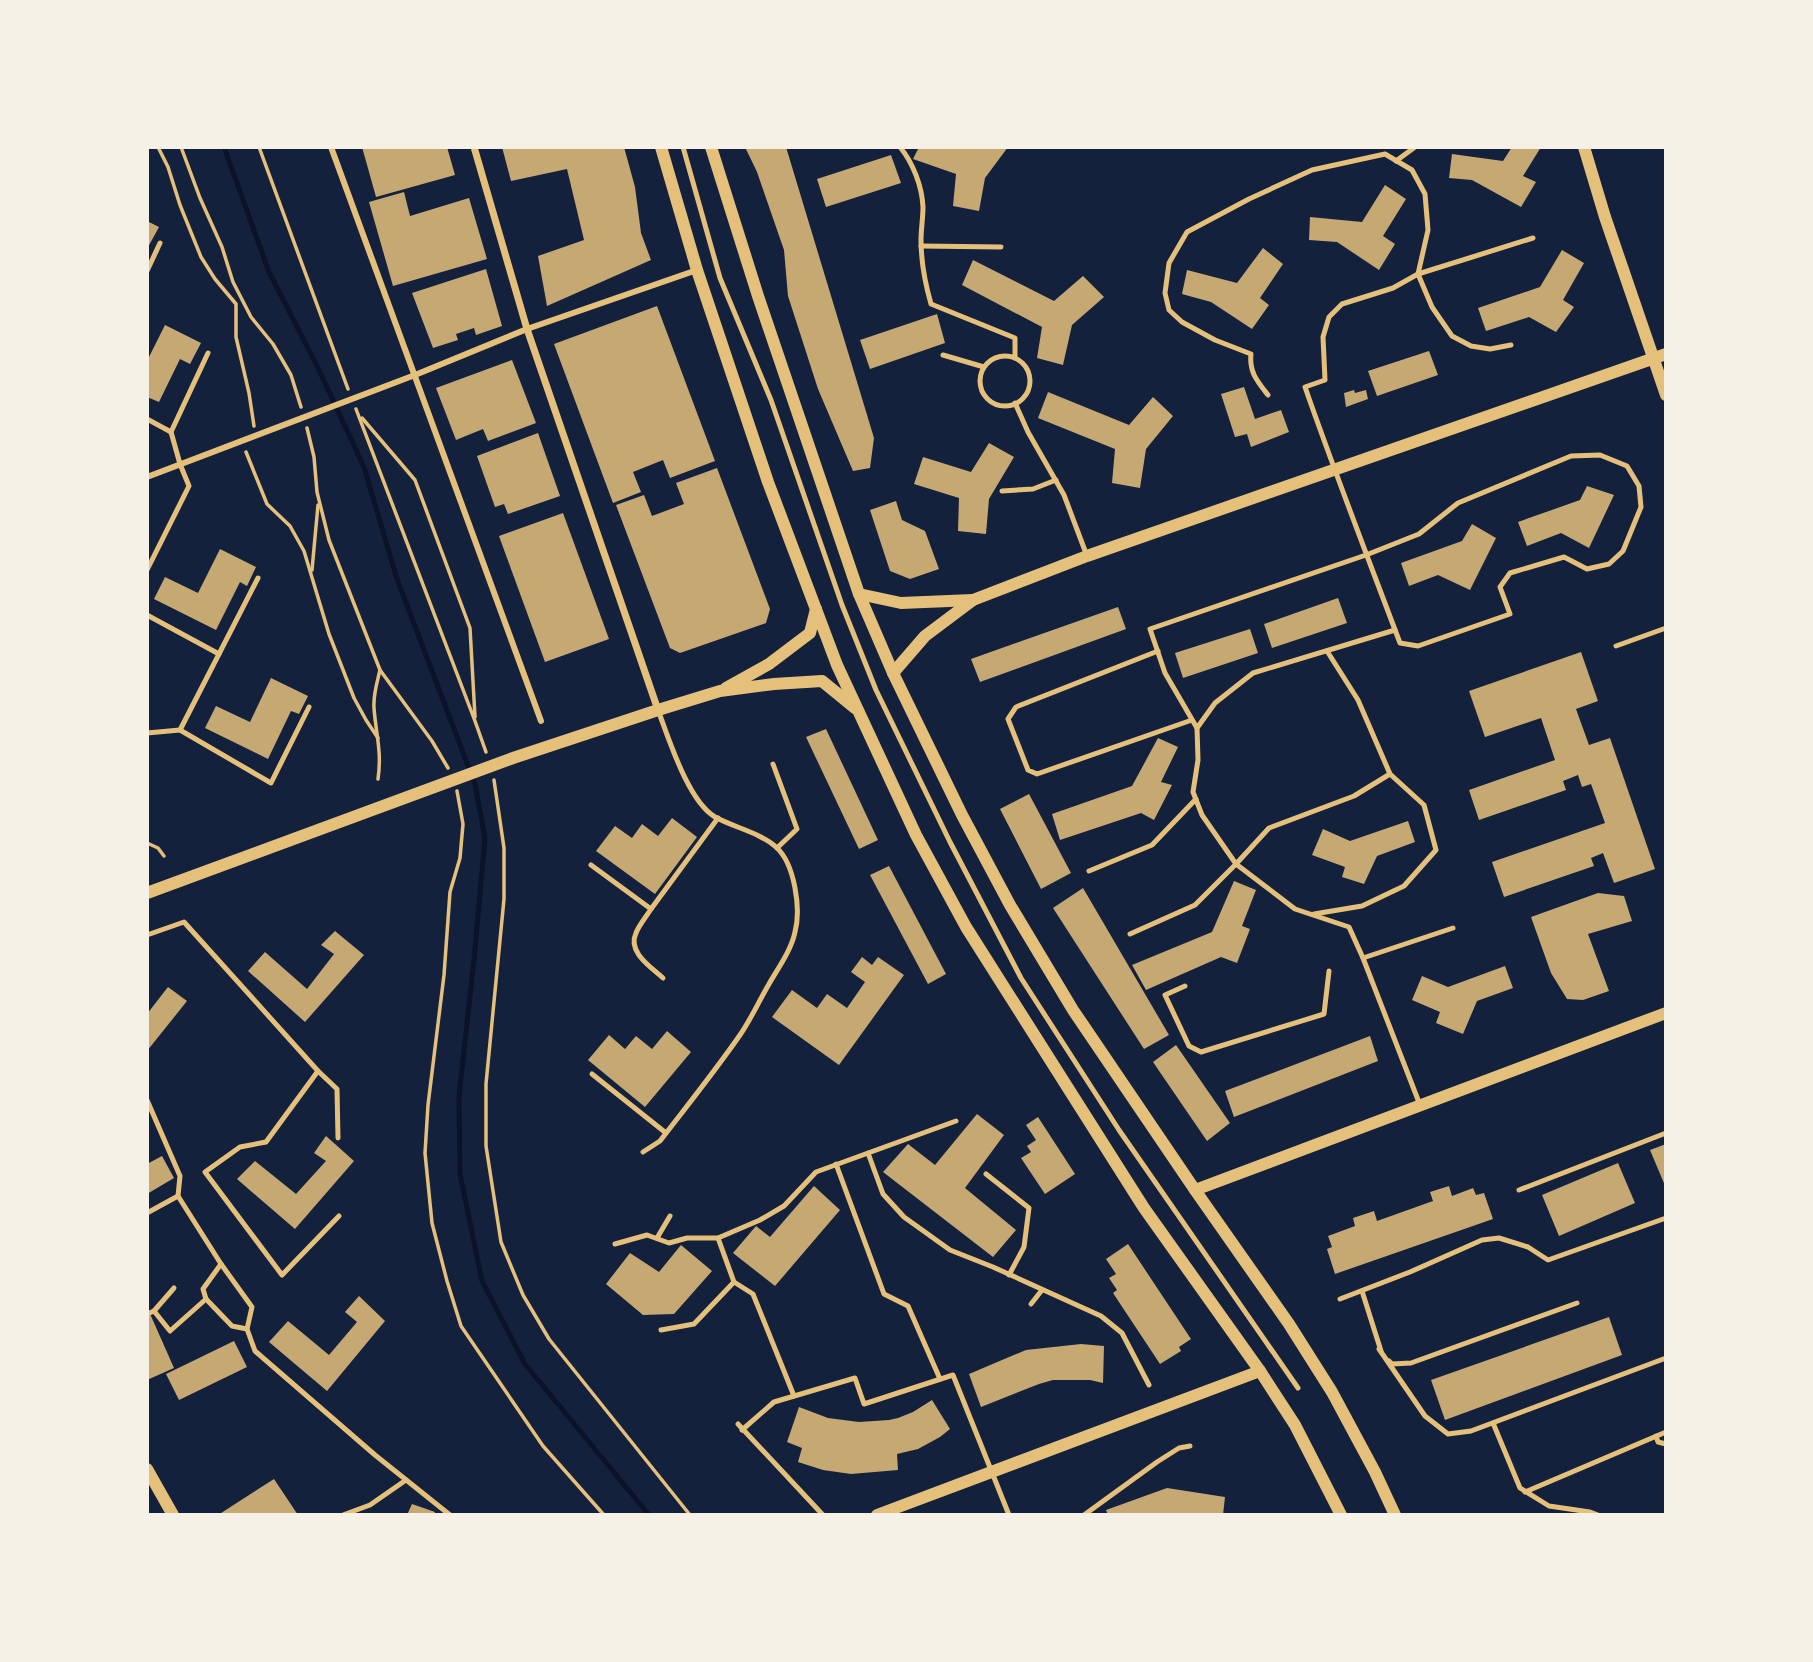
<svg xmlns="http://www.w3.org/2000/svg" width="1813" height="1662" font-family="'Times New Roman',serif">
  <style>
    .lines { fill: none; stroke-linecap: round; stroke-linejoin: round }
    .stream { stroke: #0b132b; stroke-width: 5 }
    .building { fill: #c6a872 }
    .path { stroke: #e5c07b; stroke-width: 3.5 }
    .service { stroke: #e5c07b; stroke-width: 5 }
    .pedestrian { stroke: #e5c07b; stroke-width: 6 }
    .minor { stroke: #e5c07b; stroke-width: 7 }
    .tertiary { stroke: #e5c07b; stroke-width: 12 }
  </style>
  <rect width="100%" height="100%" fill="#14213d"/>
  <g class="lines">
    <polyline class="stream" points="224,147 269,272 317,366 364,467 397,579 475,784 485,838 474,960 459,1096 460,1174 482,1281 525,1364 649,1515"/>
  </g>
  <g class="building">
    <polygon points="362,147 447,147 455,175 376,197"/>
    <polygon points="502,147 624,147 635,187 641,233 651,260 547,306 538,256 584,240 567,169 511,181"/>
    <polygon points="745,147 786,147 874,438 870,468 853,471 818,389 788,296 784,250 757,172"/>
    <polygon points="919,147 967,147 971,149 973,147 1008,147 985,178 979,211 953,206 956,174 913,159"/>
    <polygon points="1512,147 1541,147 1523,176 1536,182 1521,207 1472,180 1449,178 1452,154 1503,161"/>
    <polygon points="891,155 901,183 826,207 817,179"/>
    <polygon points="1385,185 1406,199 1383,236 1395,244 1379,270 1337,242 1309,240 1310,217 1362,222"/>
    <polygon points="404,192 410,216 469,198 487,259 393,286 369,202"/>
    <polygon points="147,221 159,227 147,249"/>
    <polygon points="1263,248 1283,264 1260,298 1269,305 1252,329 1211,302 1182,294 1187,270 1237,283"/>
    <polygon points="1562,250 1584,263 1563,300 1574,307 1556,332 1529,317 1486,331 1478,308 1540,287"/>
    <polygon points="973,260 1054,301 1083,276 1104,297 1072,325 1063,365 1037,358 1042,327 962,285"/>
    <polygon points="486,269 502,326 476,335 474,328 456,334 458,340 433,348 412,293"/>
    <polygon points="657,306 715,461 670,478 663,460 633,472 641,492 613,503 554,344"/>
    <polygon points="937,314 945,343 870,369 860,340"/>
    <polygon points="165,325 201,343 190,364 180,359 159,402 147,397 147,361"/>
    <polygon points="1429,351 1438,375 1377,396 1368,371"/>
    <polygon points="512,360 536,423 488,441 483,429 456,440 436,388"/>
    <polygon points="1244,387 1255,419 1281,410 1289,432 1251,447 1247,434 1235,437 1221,394"/>
    <polygon points="1354,390 1355,393 1366,390 1368,399 1346,407 1344,393"/>
    <polygon points="1048,392 1129,425 1153,397 1173,416 1146,449 1140,488 1112,483 1115,449 1038,418"/>
    <polygon points="538,433 560,496 508,514 504,504 495,507 477,456"/>
    <polygon points="989,443 1014,457 989,499 986,534 958,531 959,498 914,484 923,457 971,472"/>
    <polygon points="717,468 770,609 766,623 680,653 670,648 616,505 644,495 652,516 684,504 676,483"/>
    <polygon points="1587,486 1614,495 1589,548 1561,533 1527,546 1518,522 1580,500"/>
    <polygon points="896,501 902,520 925,531 939,569 910,579 890,571 870,510"/>
    <polygon points="563,513 609,639 545,662 499,536"/>
    <polygon points="1472,524 1496,538 1470,590 1438,575 1409,586 1401,563 1462,541"/>
    <polygon points="220,549 256,567 247,586 240,582 216,630 154,599 165,577 198,593"/>
    <polygon points="1338,598 1347,623 1272,648 1264,624"/>
    <polygon points="1118,607 1126,629 980,682 971,659"/>
    <polygon points="1250,629 1258,653 1183,678 1175,653"/>
    <polygon points="1581,652 1598,701 1576,709 1589,745 1610,738 1655,869 1614,883 1603,853 1591,858 1594,866 1504,897 1492,862 1605,823 1591,784 1582,787 1578,775 1563,781 1566,790 1479,820 1469,790 1555,760 1541,718 1485,737 1469,691"/>
    <polygon points="271,678 308,696 299,714 291,711 268,759 205,728 216,706 250,722"/>
    <polygon points="826,729 878,840 859,849 806,737"/>
    <polygon points="1158,738 1178,747 1161,782 1172,785 1154,820 1141,813 1060,840 1052,814 1132,786"/>
    <polygon points="1029,794 1071,873 1041,889 1000,809"/>
    <polygon points="672,818 697,837 655,894 596,851 615,826 632,838 642,824 658,836"/>
    <polygon points="1408,821 1415,842 1377,856 1364,884 1342,877 1345,867 1312,855 1323,829 1350,841"/>
    <polygon points="889,866 946,974 928,984 870,875"/>
    <polygon points="1234,881 1256,890 1242,926 1250,929 1237,963 1221,957 1146,990 1132,965 1212,932"/>
    <polygon points="1083,888 1169,1035 1144,1049 1053,908"/>
    <polygon points="1598,893 1624,896 1632,921 1588,934 1609,991 1583,1000 1567,999 1551,973 1531,917"/>
    <polygon points="335,931 364,955 305,1022 248,971 265,952 307,989 334,954 321,945"/>
    <polygon points="862,957 872,965 878,957 904,975 839,1065 772,1017 792,990 817,1008 827,994 847,1008 865,982 851,972"/>
    <polygon points="1505,966 1513,988 1477,1001 1463,1034 1436,1023 1440,1012 1412,1000 1422,976 1448,987"/>
    <polygon points="168,987 187,1001 147,1051 147,1014"/>
    <polygon points="667,1031 691,1052 645,1107 588,1060 609,1035 625,1049 636,1036 652,1049"/>
    <polygon points="1370,1036 1378,1061 1234,1117 1225,1091"/>
    <polygon points="1176,1045 1230,1123 1207,1141 1153,1062"/>
    <polygon points="977,1114 1004,1135 965,1188 1016,1230 993,1257 883,1172 908,1144 935,1165"/>
    <polygon points="1038,1117 1075,1174 1045,1194 1021,1158 1031,1152 1027,1146 1036,1140 1026,1125"/>
    <polygon points="326,1136 354,1161 295,1229 237,1179 255,1161 296,1194 326,1161 314,1153"/>
    <polygon points="1666,1144 1666,1188 1650,1150"/>
    <polygon points="162,1156 174,1178 147,1194 147,1164"/>
    <polygon points="1618,1163 1635,1203 1559,1236 1542,1195"/>
    <polygon points="814,1186 840,1210 775,1286 733,1253 756,1226 770,1237"/>
    <polygon points="1449,1186 1452,1196 1473,1188 1476,1195 1484,1193 1493,1219 1335,1274 1327,1249 1332,1247 1328,1236 1355,1226 1353,1218 1374,1211 1377,1221 1433,1201 1430,1192"/>
    <polygon points="1128,1244 1191,1339 1179,1347 1181,1351 1160,1364 1113,1293 1117,1290 1109,1278 1116,1274 1106,1259"/>
    <polygon points="681,1245 712,1271 674,1314 643,1315 606,1284 630,1253 659,1272"/>
    <polygon points="359,1296 385,1321 327,1391 269,1342 288,1321 329,1355 357,1322 345,1312"/>
    <polygon points="147,1307 174,1368 147,1380"/>
    <polygon points="1609,1317 1622,1355 1445,1420 1431,1380"/>
    <polygon points="234,1341 247,1367 179,1400 166,1374"/>
    <polygon points="1081,1344 1104,1346 1103,1383 1090,1380 1053,1380 1039,1384 981,1407 969,1374 1026,1350"/>
    <polygon points="932,1400 950,1429 940,1437 918,1449 897,1454 898,1470 851,1474 823,1470 798,1462 802,1448 787,1442 799,1407 828,1418 859,1422 889,1420 898,1418 913,1412"/>
    <polygon points="274,1479 298,1515 218,1515"/>
    <polygon points="1167,1488 1225,1497 1223,1515 1108,1515 1106,1510"/>
    <polygon points="412,1504 435,1512 434,1515 407,1515"/>
  </g>
  <g class="lines">
    <g class="path">
      <polyline points="158,147 168,167 180,205 201,257 215,279 236,304 236,337 249,393 254,426"/>
      <polyline points="181,147 200,198 222,247 233,282 251,317 273,344 291,375 301,407"/>
      <polyline points="259,147 348,389"/>
      <polyline points="356,409 475,721 486,752"/>
      <polyline points="362,418 415,480 470,628 475,717"/>
      <polyline points="307,428 314,457 317,492 329,540 380,670 432,741 448,768"/>
      <polyline points="246,452 267,504 290,526 304,551 329,634 354,698 366,720 378,738"/>
      <polyline points="312,570 318,505"/>
      <path d="M 378,779 C 382,751 376,735 374,708 C 373,695 377,683 380,670"/>
      <polyline points="494,780 504,848 504,899 486,1084 486,1146 501,1242 523,1295 549,1339 690,1515"/>
      <polyline points="457,791 463,824 460,858 450,892 444,975 428,1105 425,1153 432,1223 447,1281 461,1326 543,1446 604,1515"/>
      <polyline points="147,843 158,848 164,856"/>
    </g>
    <g class="service">
      <polyline points="683,147 720,278 771,400 842,605 876,690 950,842 1021,978 1119,1130 1298,1388"/>
      <path d="M 900,147 C 913,163 922,186 923,207 C 923,218 921,229 921,240 C 921,262 925,283 931,304 L 1015,338 L 1015,358"/>
      <polyline points="1396,161 1415,147"/>
      <polyline points="921,246 1001,247"/>
      <polyline points="147,271 160,243"/>
      <polyline points="943,355 984,367"/>
      <circle cx="1005" cy="381" r="25"/>
      <path d="M 1268,395 C 1257,381 1249,372 1251,354 L 1215,340 L 1182,322 L 1169,310 L 1165,293 L 1169,263 L 1187,232 L 1249,199 L 1312,170 L 1385,154 L 1412,170 L 1425,194 L 1428,230 L 1418,274 L 1432,307 L 1452,336 L 1471,346 L 1490,349 L 1511,345"/>
      <polyline points="1015,403 1028,432 1064,495 1087,556"/>
      <polyline points="147,419 171,432 208,353"/>
      <polyline points="1002,491 1033,489 1056,480"/>
      <polyline points="147,570 189,486 180,464 171,432"/>
      <polyline points="258,578 180,730 271,783 309,707"/>
      <polyline points="147,615 219,654"/>
      <polyline points="1616,646 1666,628"/>
      <polyline points="1158,651 1016,707 1008,719 1028,770 1037,774 1192,720"/>
      <polyline points="1197,728 1215,703 1253,673 1395,630"/>
      <polyline points="147,733 180,730"/>
      <polyline points="773,764 797,829 777,848"/>
      <polyline points="591,865 651,909 718,818"/>
      <polyline points="1089,871 1152,845 1196,799"/>
      <path d="M 651,909 C 646,917 639,925 636,933 C 627,952 651,967 663,978"/>
      <polyline points="1314,914 1362,906 1404,886 1436,850 1424,805 1390,774 1358,700 1327,651"/>
      <polyline points="1130,934 1195,905 1236,864 1269,828 1354,796 1390,774"/>
      <polyline points="147,935 184,922 318,1071 337,1089 338,1138"/>
      <polyline points="1363,958 1453,928"/>
      <polyline points="1185,986 1165,995 1189,1046 1201,1052 1324,1014 1329,971"/>
      <polyline points="318,1071 266,1142 240,1147 205,1172 282,1275 339,1216"/>
      <polyline points="592,1074 666,1133"/>
      <polyline points="147,1100 180,1176 178,1196 221,1264 252,1307 247,1329 255,1351 375,1455 450,1515"/>
      <path d="M 1420,1105 L 1363,958 L 1349,927 L 1295,909 L 1236,864 L 1202,815 L 1193,792 L 1198,760 L 1197,728 L 1165,673 L 1150,629 L 1366,555 L 1419,534 L 1458,503 L 1571,456 L 1600,455 L 1627,466 L 1639,486 L 1641,507 L 1623,551 L 1609,564 L 1587,569 L 1564,557 L 1510,573 L 1500,587 L 1510,614 L 1418,646 L 1400,643 C 1368,558 1335,473 1305,387 L 1325,380 L 1323,337 L 1329,317 L 1342,304 L 1393,288 L 1418,274 L 1533,238"/>
      <path d="M 643,1152 L 660,1141 C 687,1106 715,1071 740,1035 C 751,1019 759,1001 769,984 C 778,968 791,951 795,932 C 801,909 795,864 776,847 C 761,833 733,827 715,817 C 688,801 669,739 658,710"/>
      <polyline points="868,1153 883,1194 904,1217 950,1250 993,1267 1101,1316 1122,1333 1149,1385"/>
      <polyline points="836,1164 884,1294 908,1306 940,1379"/>
      <polyline points="986,1174 1029,1208 1024,1247 1009,1275"/>
      <polyline points="1519,1190 1666,1133"/>
      <polyline points="147,1213 178,1196"/>
      <polyline points="657,1238 670,1216"/>
      <polyline points="718,1238 734,1282 753,1294 794,1396"/>
      <polyline points="615,1244 647,1235 669,1243 687,1238 718,1238 760,1220 784,1206 816,1172 956,1121"/>
      <polyline points="1362,1291 1381,1351"/>
      <polyline points="206,1299 203,1289 221,1264"/>
      <polyline points="1340,1299 1410,1272 1482,1240 1499,1238 1528,1247 1548,1260 1666,1218"/>
      <polyline points="1031,1304 1042,1290"/>
      <polyline points="154,1311 170,1331 206,1299 232,1326 247,1329"/>
      <polyline points="147,1314 154,1311 174,1288"/>
      <polyline points="661,1330 694,1324 734,1282"/>
      <polyline points="1379,1349 1425,1416 1448,1434 1471,1431 1666,1358"/>
      <polyline points="1389,1361 1392,1364 1411,1363 1577,1303"/>
      <polyline points="1493,1423 1520,1488 1549,1506 1590,1512 1598,1515"/>
      <polyline points="738,1424 823,1515"/>
      <polyline points="742,1430 774,1402 855,1378 864,1404 953,1375 1009,1515"/>
      <polyline points="1656,1436 1658,1442 1666,1444"/>
      <polyline points="1525,1492 1666,1432"/>
      <polyline points="343,1515 370,1505 406,1480"/>
      <polyline points="1084,1515 1157,1462 1179,1448 1190,1446"/>
    </g>
    <g class="pedestrian">
      <polyline points="331,147 541,721"/>
      <polyline points="147,477 415,375 527,329 697,270"/>
    </g>
    <polyline class="minor" points="474,147 527,329 658,710"/>
    <g class="tertiary">
      <polyline points="661,147 697,270 768,482 837,665 916,835 966,927 1144,1208 1260,1371 1295,1425 1341,1515"/>
      <polyline points="711,147 758,296 859,594 893,673 962,815 1010,905 1073,1010 1195,1190 1289,1324 1332,1392 1375,1472 1395,1515"/>
      <polyline points="1584,147 1605,217 1666,395"/>
      <polyline points="859,594 901,603 973,600"/>
      <polyline points="893,673 925,636 973,600 1087,556 1666,354"/>
      <polyline points="726,688 769,664 810,633 816,609"/>
      <polyline points="147,893 513,758 658,710 720,691 774,684 822,681 855,708"/>
      <polyline points="1195,1190 1666,1013"/>
      <polyline points="147,1469 173,1515"/>
      <polyline points="877,1515 1260,1371"/>
    </g>
  </g>
  <rect width="1813" height="1662" fill="none" stroke="#f6f1e7" stroke-width="298"/>
</svg>
